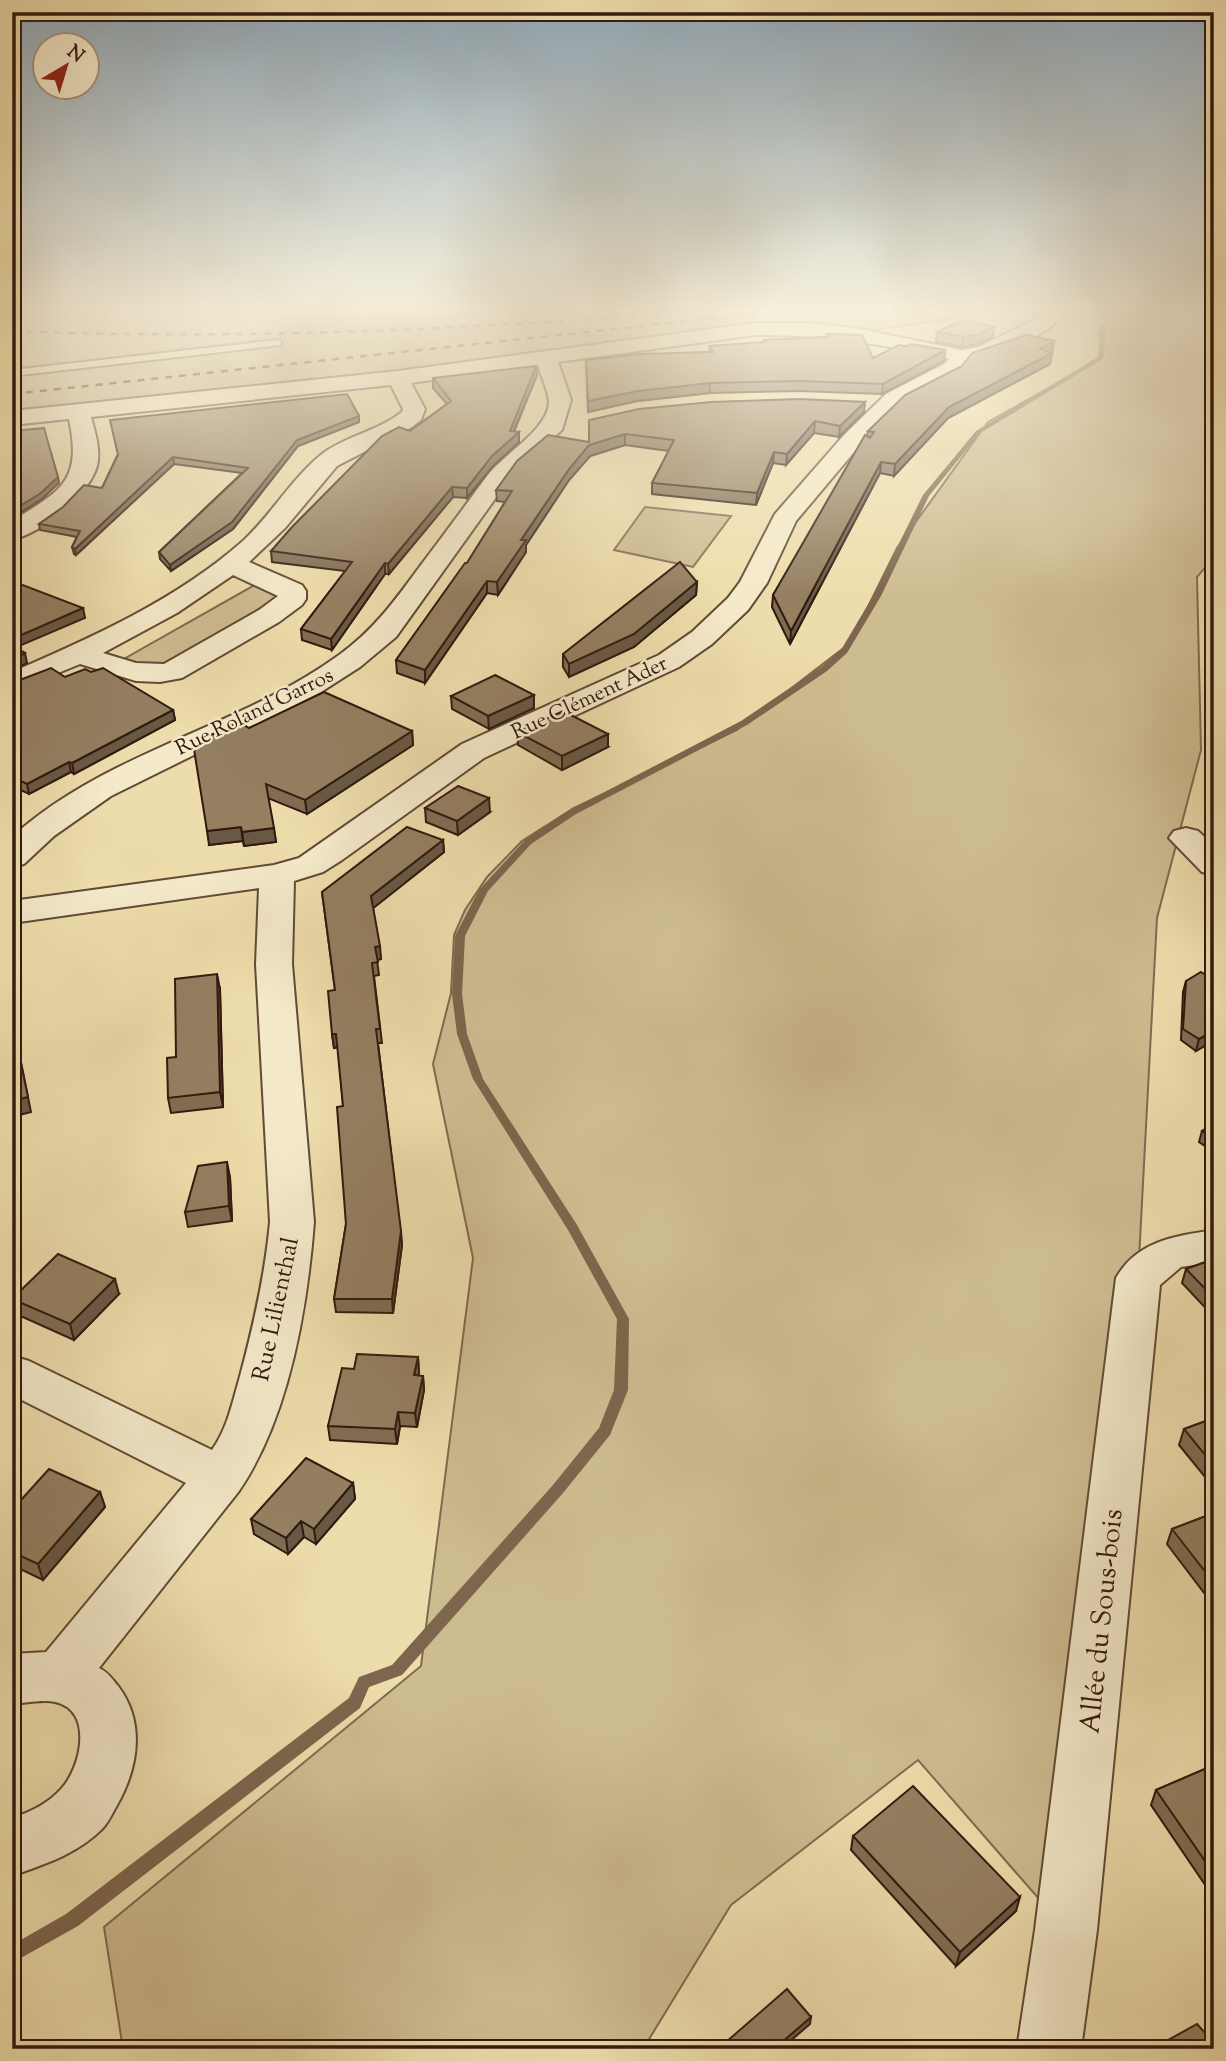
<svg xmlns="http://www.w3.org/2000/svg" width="1226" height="2061" font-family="'Sorts Mill Goudy',serif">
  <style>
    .green { fill: #cebc91; stroke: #806a50; stroke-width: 2 }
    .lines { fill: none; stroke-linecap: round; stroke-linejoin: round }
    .stream { fill: #7c664d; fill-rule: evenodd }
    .service-casing { stroke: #614a36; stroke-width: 4 }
    .minor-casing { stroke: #614a36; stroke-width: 4 }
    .service { fill: #f4e9c9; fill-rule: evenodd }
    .minor { fill: #f4e9c9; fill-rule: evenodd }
    .rail { stroke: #32190f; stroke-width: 2.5; stroke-dasharray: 7 7; stroke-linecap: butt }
    .wall { fill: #7f6d53; stroke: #32190f; stroke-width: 2 }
    .shaded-wall { fill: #685944; stroke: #32190f; stroke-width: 2 }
    .building { fill: #947f61; stroke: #32190f; stroke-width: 2 }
    .labels { text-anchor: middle; stroke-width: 5; stroke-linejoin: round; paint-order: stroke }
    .far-street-label { font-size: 21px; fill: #32190f; stroke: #f4e9c9 }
    .street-label { font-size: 24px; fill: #32190f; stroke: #f4e9c9 }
    .near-street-label { font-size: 28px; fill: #32190f; stroke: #f4e9c9 }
  </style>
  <rect width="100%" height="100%" fill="#eeddac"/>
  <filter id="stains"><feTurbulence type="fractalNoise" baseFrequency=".00286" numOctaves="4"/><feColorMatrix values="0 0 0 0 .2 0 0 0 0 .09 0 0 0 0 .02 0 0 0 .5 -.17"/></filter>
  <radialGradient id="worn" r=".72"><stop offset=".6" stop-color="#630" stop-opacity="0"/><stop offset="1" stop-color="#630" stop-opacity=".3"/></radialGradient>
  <g class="green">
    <polygon points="12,307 1214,307 1214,557 1197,577 1201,750 1157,918 1138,1278 1066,1930 918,1760 731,1905 643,2049 123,2049 104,1927 421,1666 473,1258 433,1064 451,993 454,935 465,910 487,877 522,841 574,808 737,730 850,643 897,548 988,422 1084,368 1102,355 1098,331 1108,319 1000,311 874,330 807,324 12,419"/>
    <polygon points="645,507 731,516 693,567 614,550"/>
    <polygon points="260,582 286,596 157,672 122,660"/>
  </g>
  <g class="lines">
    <polygon class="stream" points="1103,327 1106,329 1103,359 980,433 929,496 881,596 847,653 827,671 747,725 576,814 531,844 488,891 465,936 462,994 467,1034 483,1079 577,1225 629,1319 628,1390 610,1435 563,1493 402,1675 369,1687 360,1708 78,1926 12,1963 12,1945 66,1914 349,1698 359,1677 392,1665 553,1485 599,1428 614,1390 617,1319 568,1230 473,1079 457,1034 452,994 455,936 479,890 525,840 570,810 741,721 821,667 841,650 873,596 923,495 976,431 1098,357 1100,329"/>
    <defs>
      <polygon id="service" points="277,340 281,341 281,345 12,376 12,370"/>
      <g id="minor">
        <path d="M 1041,307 L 1061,307 L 1061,317 C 1046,337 993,357 969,361 L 960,374 L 902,404 L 860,445 L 796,521 L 767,583 L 748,610 L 712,644 L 679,667 L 484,758 L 342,860 L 323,872 L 294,881 L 292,964 L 314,1222 C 307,1311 289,1417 239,1491 L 99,1668 C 108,1672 112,1679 118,1686 C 146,1723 138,1769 116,1807 C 112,1814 108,1823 102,1829 C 75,1855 47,1863 12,1876 L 12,1818 C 31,1812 49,1803 62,1788 C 81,1767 94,1710 55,1702 C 43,1699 25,1703 12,1704 L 12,1654 L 46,1652 L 186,1483 L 12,1395 L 12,1356 L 29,1361 L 212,1450 C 227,1429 232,1404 239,1380 C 253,1328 265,1276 270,1222 L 256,964 L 259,888 L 12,923 L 12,901 L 274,865 L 299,858 L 462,744 L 659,655 L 692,632 L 728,598 L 740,582 L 775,514 L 844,435 L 886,394 L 944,364 L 949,359 C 885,344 822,334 756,335 L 558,362 L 571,400 L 562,430 L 515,471 L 396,637 L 360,667 L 321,692 L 111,796 L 54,836 L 24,864 L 12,867 L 12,837 C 107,751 237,729 339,655 C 374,630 396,599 421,565 C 443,536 465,506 487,476 C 504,454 550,428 549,401 C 548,390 541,376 538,365 L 411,383 L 425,409 L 421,420 L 412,427 L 337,466 L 285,528 L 249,562 L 302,585 L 306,591 L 306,599 L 302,605 L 279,622 L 182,678 L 160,682 L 136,681 L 80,664 L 12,692 L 12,672 C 93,637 176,600 243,541 C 271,515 293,477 322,454 C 346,436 378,431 402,412 L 403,409 L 391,385 L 91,417 C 95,432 101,450 97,466 C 89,495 41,533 12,540 L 12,521 C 62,490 82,481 69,419 L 12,425 L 12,411 L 398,371 L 756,323 L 809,323 L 860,329 L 962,350 L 979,347 L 1036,319 L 1041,315 ZM 233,575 L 278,596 L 259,610 L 164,664 L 136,663 L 103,653 L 177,613 Z"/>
        <polygon points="1186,828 1198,831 1214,846 1214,875 1202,872 1169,838 1174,831"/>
        <path d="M 1214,1230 L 1214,1262 L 1181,1267 L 1160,1285 L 1097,1930 L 1081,2049 L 1017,2049 L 1035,1930 L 1116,1278 C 1137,1241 1175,1236 1214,1230 Z"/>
      </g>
    </defs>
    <use href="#service" class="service-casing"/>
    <use href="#minor" class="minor-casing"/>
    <use href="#service" class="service"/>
    <use href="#minor" class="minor"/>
    <g class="rail">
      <path d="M 12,331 C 231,340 448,330 666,314"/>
      <polyline points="12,394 820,307"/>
    </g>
  </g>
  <g class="wall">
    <polygon points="994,327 993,337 978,344 962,347 936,342 937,332"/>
    <polygon points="827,334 873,358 907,346 945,350 944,361 882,394 799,391 710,393 637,401 588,412 586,360 709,352 710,346 763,343 764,340 826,337"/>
    <polygon points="1054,341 1052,352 1051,353 1052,353 1050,364 948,418 894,476 880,473 790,644 772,607 773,595 867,437 868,431"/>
    <polygon points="537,375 514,432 519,442 493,466 467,498 453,497 389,574 385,574 332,650 302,640 301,629 345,571 272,562 271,551 410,431 447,404 433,388 433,378"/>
    <polygon points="864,412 839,437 814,433 786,465 773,463 756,505 652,494 652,483 669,451 625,445 590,456 569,480 526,545 526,552 498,595 487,593 425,683 397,673 396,660 467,563 505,502 497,501 496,490 589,442 589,420"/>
    <polygon points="359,416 359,422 298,446 233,529 171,571 160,559 159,552 242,473 174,464 76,555 74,554 72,547 77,537 40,530 39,524 102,488 117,456"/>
    <polygon points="697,582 696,595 634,647 569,677 563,667 563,654"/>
    <polygon points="65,677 173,710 175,720 74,774 71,772 29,794 12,786 12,683"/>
    <polygon points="534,695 534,708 489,729 452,709 451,696"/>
    <polygon points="249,728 412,731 413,745 307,814 268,798 276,842 244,846 243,841 209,845"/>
    <polygon points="517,732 608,747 562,770 518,745"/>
    <polygon points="425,808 490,812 458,835 426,822"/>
    <polygon points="443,840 444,852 373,908 381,959 377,960 379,975 374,976 382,1043 378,1043 402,1245 393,1313 336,1312 334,1299 346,1224 343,1106 338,1047 334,1048 332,1034 335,990 322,892"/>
    <polygon points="1214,980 1214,1043 1211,1042 1196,1051 1181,1040 1183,992 1186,981"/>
    <polygon points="220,989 223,1107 171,1113 168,1098 176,1057"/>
    <polygon points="1214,1124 1214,1152 1199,1142 1202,1131"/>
    <polygon points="230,1177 232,1221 188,1227 185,1212"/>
    <polygon points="1214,1259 1214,1317 1182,1283 1186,1269"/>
    <polygon points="119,1294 74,1340 16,1314 12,1301 12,1298"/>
    <polygon points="418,1357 419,1376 423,1376 424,1390 417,1427 400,1426 397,1444 330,1440 328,1426 354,1369"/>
    <polygon points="1214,1418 1214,1488 1179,1445 1184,1429"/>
    <polygon points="353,1483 355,1499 316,1544 304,1537 288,1554 254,1534 251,1519"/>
    <polygon points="100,1492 105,1507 43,1580 12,1565 12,1510"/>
    <polygon points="1214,1513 1214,1606 1167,1544 1172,1529"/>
    <polygon points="1214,1765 1214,1898 1151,1805 1156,1790"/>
    <polygon points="853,1836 1016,1911 956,1966 851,1850"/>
  </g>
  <g class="shaded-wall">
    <polygon points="994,327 993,337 978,344 962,347 963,337"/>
    <polygon points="1054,341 1052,352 1038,359 1040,349"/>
    <polygon points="945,350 944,361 882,394 883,384"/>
    <polygon points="1052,353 1050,364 948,418 894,476 895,464 949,407"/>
    <polygon points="536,366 537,375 510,440 519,432 519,442 493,466 467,498 467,488 510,431"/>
    <polygon points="710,383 710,393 637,401 588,412 588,401 638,391"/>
    <polygon points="865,402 864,412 839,437 840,426"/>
    <polygon points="359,416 359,422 298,446 233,529 171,571 170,565 297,440"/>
    <polygon points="815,421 814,433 786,465 787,454"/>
    <polygon points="625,434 625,445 590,456 569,480 526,545 526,552 498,595 497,582 521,540 569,469 589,445"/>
    <polygon points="774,452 773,463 756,505 757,493"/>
    <polygon points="173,457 174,464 76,555 75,549"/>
    <polygon points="881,462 880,473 790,644 791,631"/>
    <polygon points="58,477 59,483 42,499 12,518 12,511"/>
    <polygon points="452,487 453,497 389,574 388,564"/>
    <polygon points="385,563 385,574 332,650 331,639"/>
    <polygon points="487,581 487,593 425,683 425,670"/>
    <polygon points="697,582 696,595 634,647 569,677 569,664"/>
    <polygon points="83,608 85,618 12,649 12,639"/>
    <polygon points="25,653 27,663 12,670 12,660"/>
    <polygon points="534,695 534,708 489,729 488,716"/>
    <polygon points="173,710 175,720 74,774 72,763"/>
    <polygon points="412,731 413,745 307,814 305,800"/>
    <polygon points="608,734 608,747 562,770 562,756"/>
    <polygon points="69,762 71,772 29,794 27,784"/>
    <polygon points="489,798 490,812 458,835 457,821"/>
    <polygon points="241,827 243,841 209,845 207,831"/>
    <polygon points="274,828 276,842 244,846 242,832"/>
    <polygon points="443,840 444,852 372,909 371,896"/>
    <polygon points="16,931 20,946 20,977 12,978 12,963"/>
    <polygon points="380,946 381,959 377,960 375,947"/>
    <polygon points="217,974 220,989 223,1107 220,1092"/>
    <polygon points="1214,1031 1211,1042 1196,1051 1199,1039"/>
    <polygon points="332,1034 336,1034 338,1047 334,1048"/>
    <polygon points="19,1053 31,1112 12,1117 12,1101"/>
    <polygon points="227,1162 230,1177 232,1221 229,1206"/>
    <polygon points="12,1180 15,1190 19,1219 12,1221"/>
    <polygon points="401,1231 402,1245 393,1313 392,1299"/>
    <polygon points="115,1279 119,1294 74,1340 70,1324"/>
    <polygon points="418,1357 419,1372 416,1390 414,1375"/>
    <polygon points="423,1376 424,1390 417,1427 415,1413"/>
    <polygon points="398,1412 400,1426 397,1444 395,1429"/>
    <polygon points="353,1483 355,1499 316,1544 314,1529"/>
    <polygon points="100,1492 105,1507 43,1580 38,1564"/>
    <polygon points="301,1521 304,1537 288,1554 286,1538"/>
    <polygon points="1020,1897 1016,1911 956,1966 960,1952"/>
    <polygon points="811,2017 810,2024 781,2049 774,2049"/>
  </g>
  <g class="building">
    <polygon points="965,320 994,327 979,334 963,337 937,332 958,322"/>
    <polygon points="827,334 862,335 873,358 899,345 907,346 911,344 945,350 883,384 800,381 710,383 638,391 588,401 586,360 640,354 713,352 710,346 765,342 764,340 828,337"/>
    <polygon points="1026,335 1054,341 1040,349 1052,353 949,407 895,464 881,462 791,631 773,595 865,435 870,438 874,432 868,431 905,395 962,366 972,353"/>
    <polygon points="536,366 510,431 519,432 492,456 467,488 452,487 388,564 385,563 331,639 301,629 352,562 271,551 292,527 382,436 399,427 410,431 451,401 433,378"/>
    <polygon points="347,394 359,416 297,440 232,522 170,565 159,552 248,468 173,457 75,549 72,547 80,531 39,524 63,507 84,485 102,488 118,455 110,420"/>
    <polygon points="800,399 865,402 840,426 815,421 787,454 774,452 757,493 652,483 674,440 625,434 589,445 569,469 521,540 526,540 497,582 487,581 425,670 396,660 465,563 467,563 512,491 496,490 517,461 548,435 589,442 589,420 639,409 711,402"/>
    <polygon points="44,428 58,477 41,493 12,511 12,431"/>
    <polygon points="680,562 697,582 634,634 569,664 563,654"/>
    <polygon points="12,581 83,608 12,639"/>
    <polygon points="12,645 25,653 12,660"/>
    <polygon points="51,668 65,677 85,669 91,672 103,668 173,710 72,763 69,762 27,784 12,777 12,683"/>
    <polygon points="495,675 534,695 488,716 451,696"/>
    <polygon points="324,692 412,731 305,800 266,784 274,828 242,832 241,827 207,831 193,743 239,722 249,728"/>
    <polygon points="563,711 608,734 562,756 517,732"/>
    <polygon points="458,786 489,798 457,821 425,808"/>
    <polygon points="407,827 443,840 371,896 380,946 375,947 378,962 372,963 380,1029 376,1029 401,1231 392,1299 334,1299 346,1224 337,1107 343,1106 336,1034 332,1034 328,991 335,990 322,892"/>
    <polygon points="16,931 16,962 12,963 12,932"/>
    <polygon points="1201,972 1214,980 1214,1031 1199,1039 1183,1029 1186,981"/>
    <polygon points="217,974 220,1092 168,1098 167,1058 176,1057 175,979"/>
    <polygon points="19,1053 28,1097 12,1101 12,1054"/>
    <polygon points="1214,1124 1214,1139 1202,1131"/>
    <polygon points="227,1162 229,1206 185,1212 198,1166"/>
    <polygon points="12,1184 15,1204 12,1205"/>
    <polygon points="58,1254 115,1279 70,1324 12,1299"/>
    <polygon points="1214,1259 1214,1298 1186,1269"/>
    <polygon points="357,1354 418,1357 414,1375 423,1376 415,1413 398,1412 395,1429 328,1426 342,1368 354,1369"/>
    <polygon points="1214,1418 1214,1466 1184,1429"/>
    <polygon points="306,1458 353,1483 314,1529 301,1521 286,1538 251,1519"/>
    <polygon points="49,1469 100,1492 38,1564 12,1552 12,1510"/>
    <polygon points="1214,1513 1214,1583 1172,1529"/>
    <polygon points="1214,1765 1214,1874 1156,1790"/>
    <polygon points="913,1786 1020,1897 960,1952 853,1836"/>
    <polygon points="787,1989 811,2017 774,2049 718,2049"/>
    <polygon points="1197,2024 1214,2043 1214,2049 1152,2049"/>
  </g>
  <linearGradient id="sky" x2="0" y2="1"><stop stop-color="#91aabb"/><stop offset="0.52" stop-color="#f7f0da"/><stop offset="1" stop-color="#f7f0da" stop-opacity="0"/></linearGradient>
  <rect width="1226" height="596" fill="url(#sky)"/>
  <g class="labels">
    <g class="far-street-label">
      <text transform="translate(589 697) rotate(-25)" y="7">Rue Clément Ader</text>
      <text transform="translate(254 711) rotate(-26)" y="7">Rue Roland Garros</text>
    </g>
    <g class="street-label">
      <text transform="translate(275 1309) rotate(-78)" y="8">Rue Lilienthal</text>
    </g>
    <g class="near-street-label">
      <text transform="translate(1100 1621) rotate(-84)" y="10">Allée du Sous-bois</text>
    </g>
  </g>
  <rect width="1226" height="2061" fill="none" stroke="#eeddac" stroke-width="42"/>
  <rect x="14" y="14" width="1198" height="2033" fill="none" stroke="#32190f" stroke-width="3.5"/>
  <rect x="21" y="21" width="1184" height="2019" fill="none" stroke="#32190f" stroke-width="2"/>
  <g transform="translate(66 66) rotate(38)"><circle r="33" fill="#f4e9c9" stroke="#a6967f" stroke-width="2"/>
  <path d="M0-5L12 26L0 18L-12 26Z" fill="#8f2418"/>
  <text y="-10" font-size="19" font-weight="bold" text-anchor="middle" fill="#32190f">N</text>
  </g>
  <rect width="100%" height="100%" filter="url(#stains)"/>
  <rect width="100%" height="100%" fill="url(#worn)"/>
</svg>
